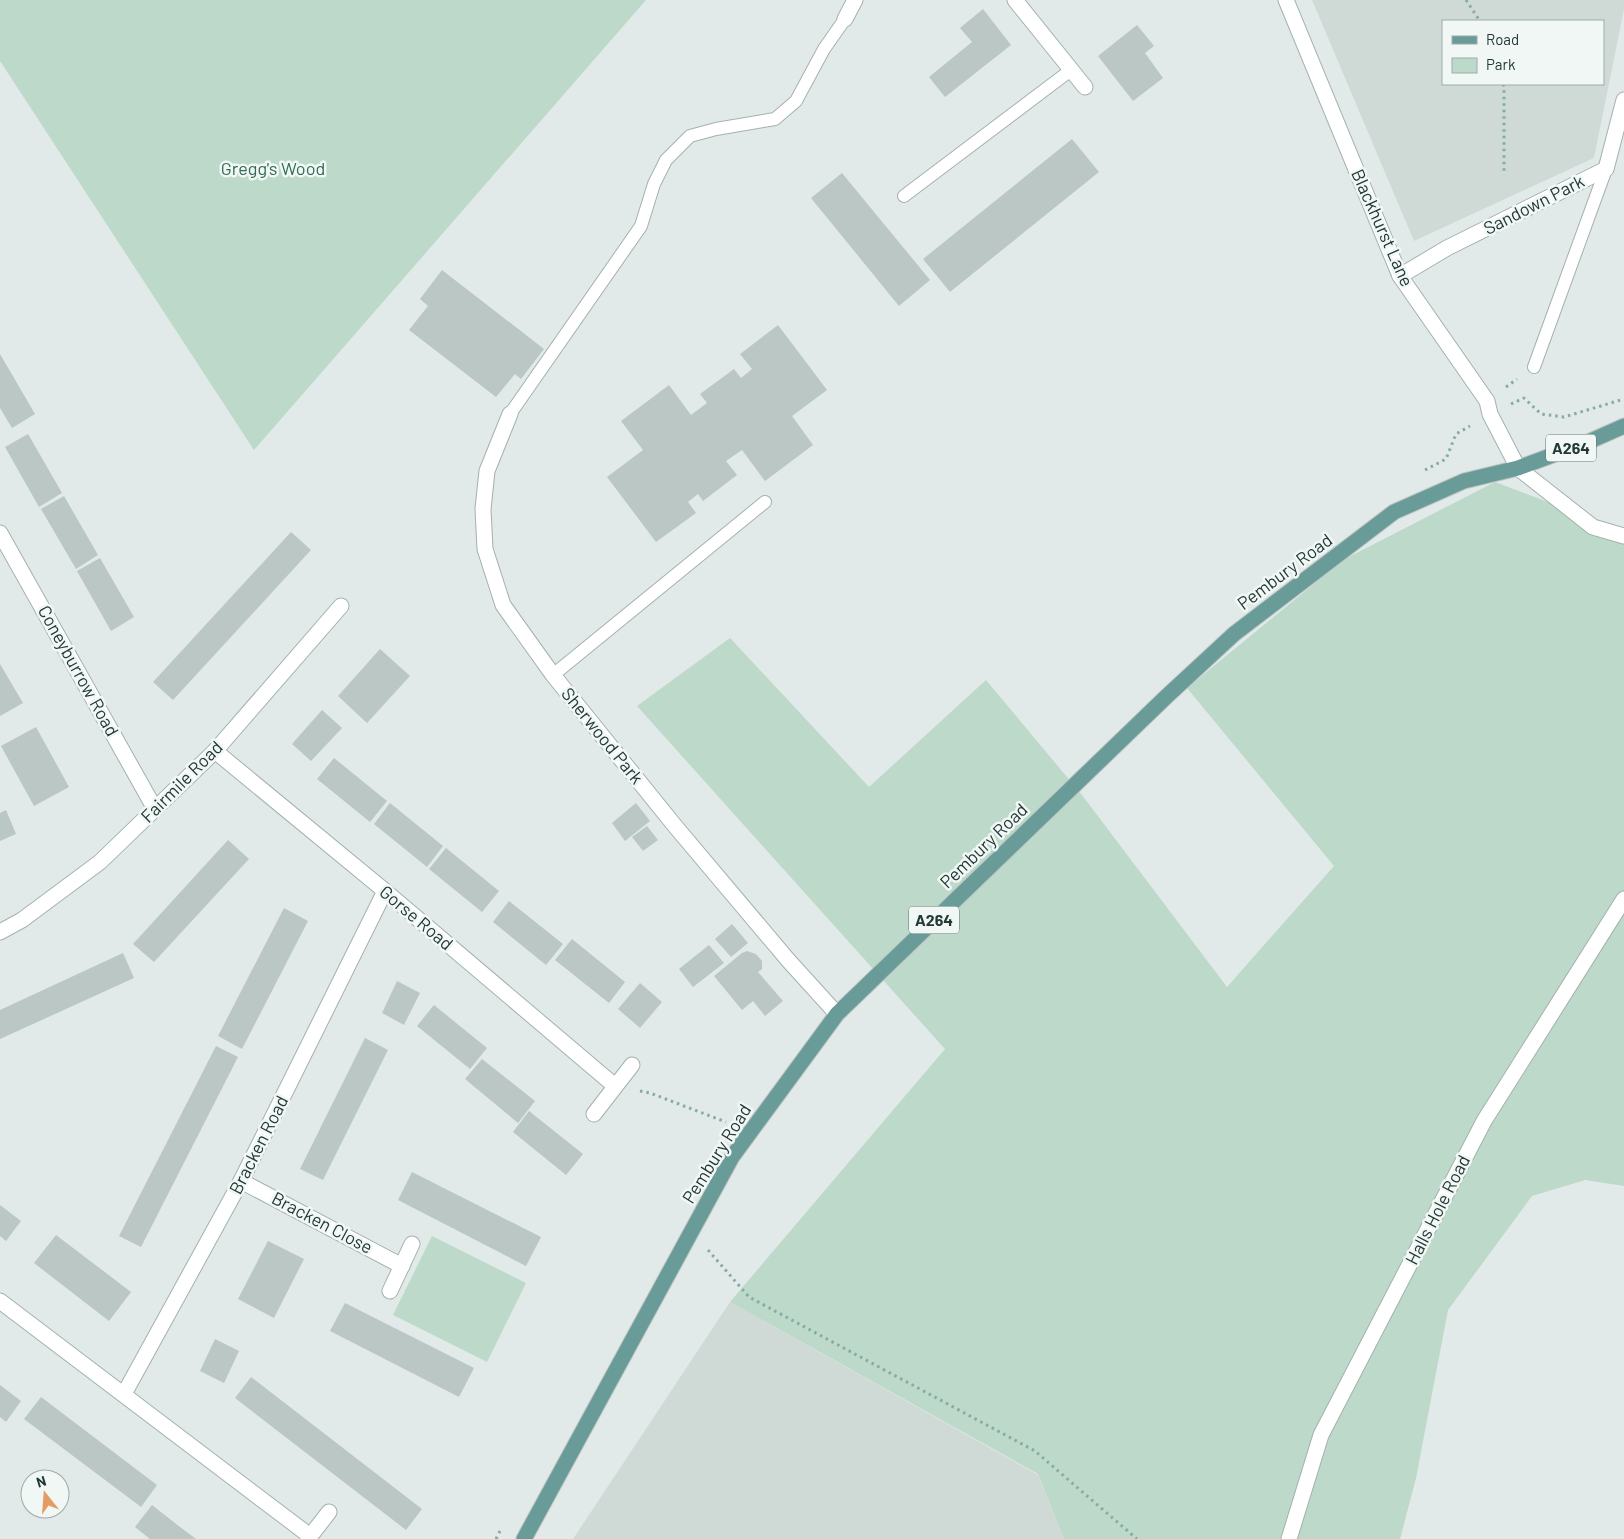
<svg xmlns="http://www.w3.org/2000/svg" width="1624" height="1539" font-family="Barlow,sans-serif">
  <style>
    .built { fill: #cfdad7; fill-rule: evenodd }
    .green { fill: #bcd9c9 }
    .building { fill: #bac7c4 }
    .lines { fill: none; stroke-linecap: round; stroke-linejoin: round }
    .lane-casing { stroke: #a4b1af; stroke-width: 14 }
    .street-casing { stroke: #a4b1af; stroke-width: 17 }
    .primary-casing { stroke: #bdc4c3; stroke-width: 17 }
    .path { stroke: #84aba6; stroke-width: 3; stroke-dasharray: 2.5 4; stroke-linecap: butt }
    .lane { stroke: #fff; stroke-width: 12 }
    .street { stroke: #fff; stroke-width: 15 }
    .primary { stroke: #699c98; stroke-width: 15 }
    .labels { text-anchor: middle; stroke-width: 5; stroke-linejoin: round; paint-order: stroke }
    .shield { fill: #f1f7f5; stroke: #617270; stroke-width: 1 }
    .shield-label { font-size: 16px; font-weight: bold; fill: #233937 }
    .park-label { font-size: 18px; fill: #316c53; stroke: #f1f7f5 }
    .street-label { font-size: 18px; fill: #233937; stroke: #f1f7f5 }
  </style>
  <rect width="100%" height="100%" fill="#e1eae8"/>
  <g class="built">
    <path d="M 1312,0 L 1624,0 L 1624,9 L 1594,158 L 1414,241 ZM 1443,21 L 1603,21 L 1603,84 L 1443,84 Z"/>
    <polygon points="730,1302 1038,1475 1064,1539 573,1539"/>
  </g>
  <g class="green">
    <polygon points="0,0 646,0 254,450 0,61"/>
    <polygon points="1495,482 1624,531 1624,1186 1585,1180 1532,1196 1448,1310 1416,1478 1400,1539 1064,1539 1038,1474 730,1302 945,1049 637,706 730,638 869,787 986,680 1082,795 1227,987 1334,866 1187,688 1343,560"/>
    <polygon points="432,1236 526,1283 487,1362 393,1315"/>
  </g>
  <g class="building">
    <polygon points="983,9 1011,45 945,97 929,77 972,42 960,28"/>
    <polygon points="1137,25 1154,46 1145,53 1163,78 1133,101 1098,56"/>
    <polygon points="1072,139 1099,172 950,292 923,259"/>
    <polygon points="842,173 930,280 899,306 811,198"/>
    <polygon points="442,270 544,349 521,379 515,374 496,397 409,330 428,306 420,299"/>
    <polygon points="778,325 827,390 792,416 813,445 765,481 742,450 726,461 737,475 703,501 698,494 688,502 696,513 656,542 607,477 643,450 621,421 669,385 691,415 707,403 700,394 734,369 741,378 752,369 740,354"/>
    <polygon points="0,354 35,414 12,428 0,408"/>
    <polygon points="28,434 62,493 39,507 5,447"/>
    <polygon points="64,496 98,555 76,569 41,509"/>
    <polygon points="291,532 311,550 173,700 153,682"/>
    <polygon points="100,558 134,617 111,631 77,571"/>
    <polygon points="380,649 410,676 367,723 338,696"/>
    <polygon points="0,664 23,703 0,716"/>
    <polygon points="322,710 342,728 311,761 292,744"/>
    <polygon points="36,727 69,787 34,806 1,746"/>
    <polygon points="334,758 387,801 370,822 317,779"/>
    <polygon points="390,803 443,846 427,867 374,824"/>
    <polygon points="636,803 650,821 625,841 612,823"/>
    <polygon points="6,810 16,834 0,841 0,813"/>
    <polygon points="647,826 658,840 643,851 632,837"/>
    <polygon points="228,840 249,859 154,962 133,944"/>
    <polygon points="446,848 499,891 482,912 429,869"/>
    <polygon points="509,901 563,944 546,965 493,922"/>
    <polygon points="284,908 308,921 242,1049 218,1036"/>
    <polygon points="732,924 748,943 731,957 715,939"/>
    <polygon points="572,939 625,982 609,1003 555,960"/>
    <polygon points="709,945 724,963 693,987 679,969"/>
    <polygon points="747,951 756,954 762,961 762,969 758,972 783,1001 765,1016 753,1001 742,1010 714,976 742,953"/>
    <polygon points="123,953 134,978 0,1039 0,1010"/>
    <polygon points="397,981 420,993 404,1025 382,1013"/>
    <polygon points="640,983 662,1002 640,1028 618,1009"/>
    <polygon points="434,1005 487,1048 470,1069 417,1026"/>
    <polygon points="365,1038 388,1050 323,1180 300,1169"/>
    <polygon points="216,1046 238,1057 141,1247 119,1236"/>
    <polygon points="482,1059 535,1101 518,1123 465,1079"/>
    <polygon points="529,1111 583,1154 566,1175 513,1132"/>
    <polygon points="412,1172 541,1237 526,1266 398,1200"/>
    <polygon points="0,1205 21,1221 6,1241 0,1236"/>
    <polygon points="56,1235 131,1292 109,1321 34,1263"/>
    <polygon points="268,1241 304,1259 274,1318 238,1299"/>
    <polygon points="345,1303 474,1368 459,1397 330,1331"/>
    <polygon points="215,1339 239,1351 224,1383 200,1371"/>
    <polygon points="251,1377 422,1509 406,1530 235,1398"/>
    <polygon points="0,1385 21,1401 6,1422 0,1417"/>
    <polygon points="41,1397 157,1485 141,1507 24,1419"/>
    <polygon points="152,1505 180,1527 196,1539 150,1539 135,1527"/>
  </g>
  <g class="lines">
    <defs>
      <g id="lane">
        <polyline points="904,196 1071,70"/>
        <polyline points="1534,367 1606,169"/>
        <polyline points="510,414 641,226 654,184 666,160 690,136 716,129 775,119 796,101 824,49 845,19"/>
        <polyline points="553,675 765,502"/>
      </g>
      <g id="street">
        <polyline points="1015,0 1085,87"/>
        <polyline points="1286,0 1400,276 1487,401 1490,414 1518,468 1593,527 1624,536"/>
        <polyline points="845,19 855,0"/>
        <polyline points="1400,276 1447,248 1606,169 1624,100"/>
        <polyline points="510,414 487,471 483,509 485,549 503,605 553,675 675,826 788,960 837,1014"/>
        <polyline points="0,533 155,809"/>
        <polyline points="215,751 385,891 615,1086"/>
        <polyline points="0,932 22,920 100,862 215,751 341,606"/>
        <polyline points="594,1114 632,1065"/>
        <polyline points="241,1181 402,1266"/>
        <polyline points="390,1291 412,1244"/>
        <polyline points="0,1301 310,1536"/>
        <polyline points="124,1394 241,1181 385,891"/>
        <polyline points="308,1539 329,1512"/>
        <polyline points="1289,1539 1321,1435 1484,1121 1624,899"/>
      </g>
      <polyline id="primary" points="524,1539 732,1157 837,1014 1167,696 1234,634 1394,512 1464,481 1518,468 1588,442 1624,426"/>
    </defs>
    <use href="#lane" class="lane-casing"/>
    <use href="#street" class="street-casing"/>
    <use href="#primary" class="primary-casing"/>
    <g class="path">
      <polyline points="1466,0 1480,21"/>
      <polyline points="1503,84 1504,87 1504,174"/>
      <polyline points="1506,387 1517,379"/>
      <polyline points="1511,404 1524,398 1541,414 1564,417 1624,399"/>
      <polyline points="1425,470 1446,459 1456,434 1470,426"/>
      <polyline points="640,1091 650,1093 726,1122"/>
      <polyline points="708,1250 749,1297 1035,1451 1137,1539"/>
      <polyline points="496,1539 500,1531"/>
    </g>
    <use href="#lane" class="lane"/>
    <use href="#street" class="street"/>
    <use href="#primary" class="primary"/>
  </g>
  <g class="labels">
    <g class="shield">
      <rect x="1546" y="434.5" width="50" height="27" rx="4"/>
      <rect x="909" y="906.5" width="50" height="27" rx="4"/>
    </g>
    <g class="shield-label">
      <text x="1571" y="454">A264</text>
      <text x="934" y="926">A264</text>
    </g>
    <g class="park-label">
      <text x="273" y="175">Gregg's Wood</text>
    </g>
    <g class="street-label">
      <text transform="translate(1534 205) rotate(-27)" y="6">Sandown Park</text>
      <text transform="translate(1382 228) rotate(66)" y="6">Blackhurst Lane</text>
      <text transform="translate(1285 572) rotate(-37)" y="6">Pembury Road</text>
      <text transform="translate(78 671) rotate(61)" y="6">Coneyburrow Road</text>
      <text transform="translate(602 736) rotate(51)" y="6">Sherwood Park</text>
      <text transform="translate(182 782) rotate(-45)" y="6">Fairmile Road</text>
      <text transform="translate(984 846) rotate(-44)" y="6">Pembury Road</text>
      <text transform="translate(416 918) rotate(40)" y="6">Gorse Road</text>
      <text transform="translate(259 1145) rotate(-63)" y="6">Bracken Road</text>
      <text transform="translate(717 1154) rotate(-58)" y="6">Pembury Road</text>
      <text transform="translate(1438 1210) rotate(-63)" y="6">Halls Hole Road</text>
      <text transform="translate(322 1223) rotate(28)" y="6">Bracken Close</text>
    </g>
  </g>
  <rect x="1442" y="20" width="162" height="65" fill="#f1f7f5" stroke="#9faba9"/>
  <rect x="1452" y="36" width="25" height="8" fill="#699c98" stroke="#9faba9"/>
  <text x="1486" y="45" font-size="15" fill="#233937">Road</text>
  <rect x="1452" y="58" width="25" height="15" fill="#bcd9c9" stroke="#9faba9"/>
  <text x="1486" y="70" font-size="15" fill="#233937">Park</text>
  <g transform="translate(45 1494) rotate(343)"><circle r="24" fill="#f1f7f5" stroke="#9faba9"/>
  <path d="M0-4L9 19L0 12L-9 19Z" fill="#e59c64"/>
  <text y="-8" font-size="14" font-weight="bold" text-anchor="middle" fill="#233937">N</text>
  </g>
</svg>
